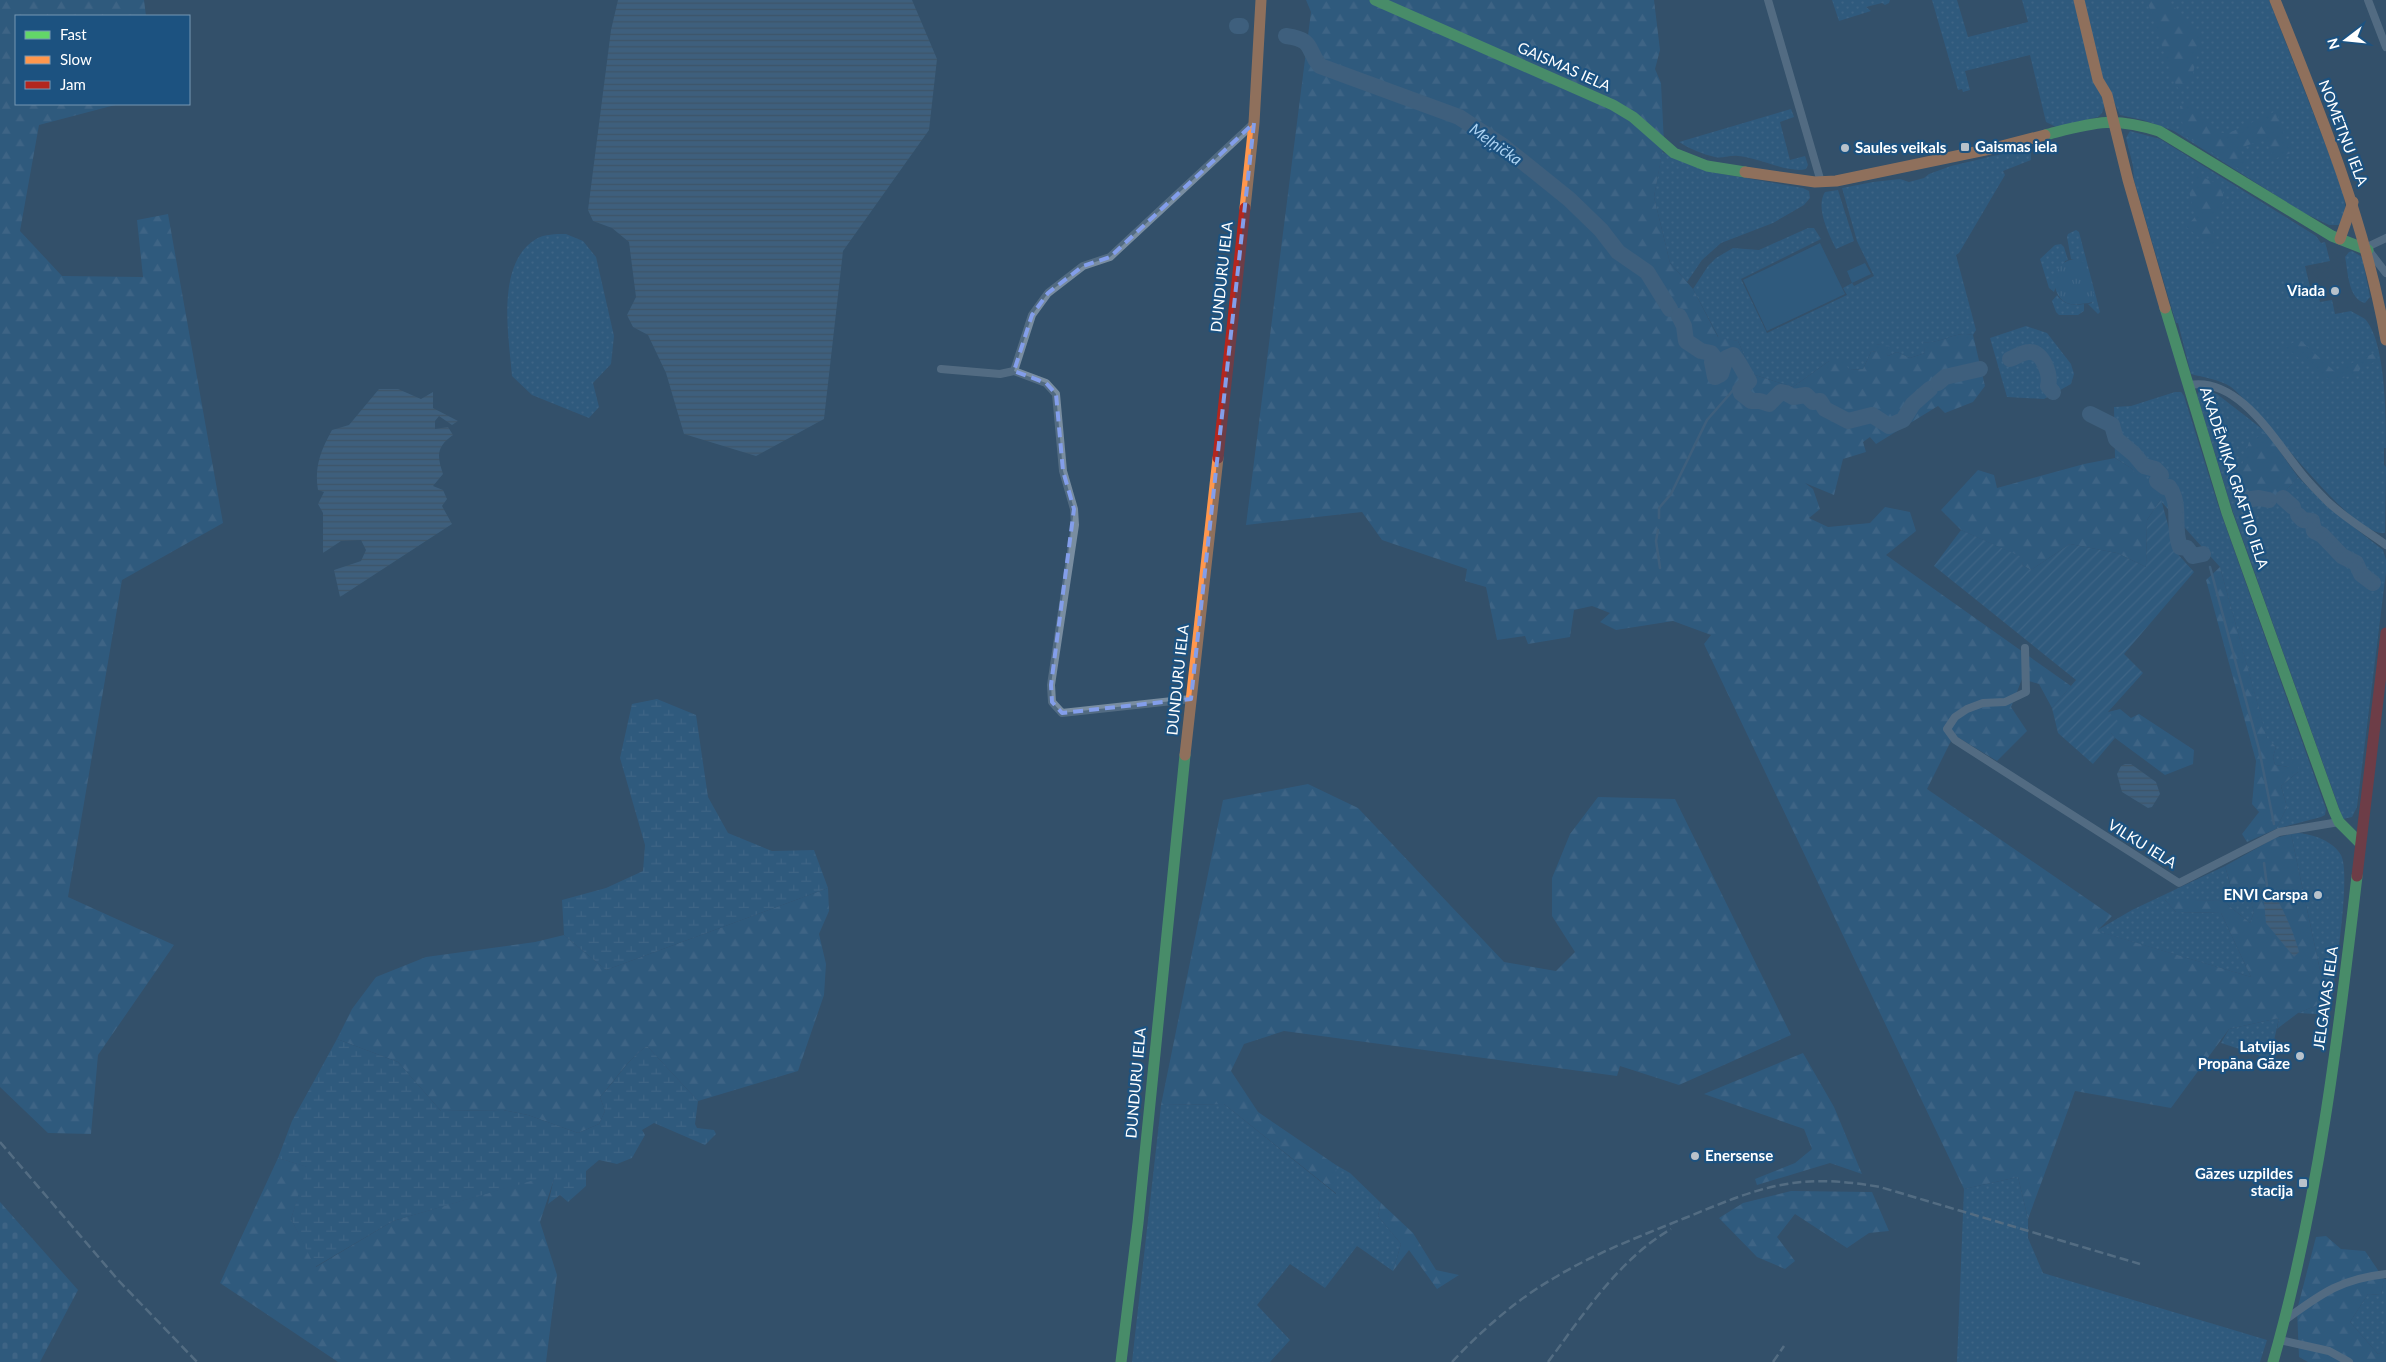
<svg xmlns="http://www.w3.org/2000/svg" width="2386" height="1362" font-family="Lato,sans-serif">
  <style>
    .grass { fill: url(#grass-dots) }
    .forest { fill: url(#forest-firs) }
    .wetland { fill: url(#wetland-marsh) }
    .cemetery { fill: url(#cemetery-stones) }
    .park { fill: url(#park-tufts) }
    .garden { fill: url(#garden-furrows) }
    .pitch { fill: #2c6696 }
    .water { fill: url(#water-rules) }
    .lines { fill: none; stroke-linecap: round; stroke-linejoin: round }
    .stream { stroke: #4c7294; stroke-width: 2.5 }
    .river { stroke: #4c7294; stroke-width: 16 }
    .street { stroke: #798da0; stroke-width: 8 }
    .fast { stroke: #63d668; stroke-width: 11 }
    .slow { stroke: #ff974d; stroke-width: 11 }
    .jam { stroke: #b3261e; stroke-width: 11 }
    .rail { stroke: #7a8fa0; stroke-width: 2.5; stroke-dasharray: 9 4; stroke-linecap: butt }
    .marked { fill: none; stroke: #839eea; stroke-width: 4; stroke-dasharray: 10 6; stroke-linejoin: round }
    .poi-dot { fill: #b8c2cb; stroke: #1c5280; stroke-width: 2 }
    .labels { text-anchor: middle; stroke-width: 4.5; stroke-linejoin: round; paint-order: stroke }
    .street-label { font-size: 15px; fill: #fff; stroke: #1c5280 }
    .poi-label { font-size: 15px; font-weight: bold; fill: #fff; stroke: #1c5280; text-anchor: end }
    .water-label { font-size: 16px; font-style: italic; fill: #acd2f1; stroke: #1c5280 }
  </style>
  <defs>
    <pattern id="grass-dots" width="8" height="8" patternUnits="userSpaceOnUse" patternTransform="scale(1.25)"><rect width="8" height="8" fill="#2c6696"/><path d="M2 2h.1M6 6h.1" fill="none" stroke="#4c7da6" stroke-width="1.8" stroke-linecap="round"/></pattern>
    <pattern id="forest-firs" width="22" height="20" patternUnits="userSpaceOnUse" patternTransform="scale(1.25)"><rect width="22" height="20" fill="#2c6696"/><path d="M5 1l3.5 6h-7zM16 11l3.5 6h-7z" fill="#4c7da6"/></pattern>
    <pattern id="wetland-marsh" width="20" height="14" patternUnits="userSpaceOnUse" patternTransform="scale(1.25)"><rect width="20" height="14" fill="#2c6696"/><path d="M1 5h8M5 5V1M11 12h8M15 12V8" fill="none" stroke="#4c7da6"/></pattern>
    <pattern id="cemetery-stones" width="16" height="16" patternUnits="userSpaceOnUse" patternTransform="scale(1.25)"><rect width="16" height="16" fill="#2c6696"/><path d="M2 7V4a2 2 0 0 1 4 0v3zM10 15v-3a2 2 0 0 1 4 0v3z" fill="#4c7da6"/></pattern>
    <pattern id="park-tufts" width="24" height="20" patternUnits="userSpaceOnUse" patternTransform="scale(1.25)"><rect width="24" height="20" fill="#2c6696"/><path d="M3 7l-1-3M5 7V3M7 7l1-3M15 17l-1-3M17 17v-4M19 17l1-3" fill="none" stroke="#4c7da6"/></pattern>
    <pattern id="garden-furrows" width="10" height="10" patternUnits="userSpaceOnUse" patternTransform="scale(1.25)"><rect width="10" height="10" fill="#2c6696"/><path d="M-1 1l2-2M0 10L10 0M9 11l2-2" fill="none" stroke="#4c7da6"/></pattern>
    <pattern id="water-rules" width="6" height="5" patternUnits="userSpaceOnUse" patternTransform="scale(1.25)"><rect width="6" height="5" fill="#4c7294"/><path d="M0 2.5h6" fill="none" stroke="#4c5b69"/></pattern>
  </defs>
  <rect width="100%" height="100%" fill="#33506a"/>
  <g class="grass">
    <polygon points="1832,0 1890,0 1889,3 1885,5 1882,3 1866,7 1871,11 1839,21"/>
    <polygon points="1932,0 1957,0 1968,37 2028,22 2022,0 2074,0 2105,104 2102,113 2098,117 2056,127 2046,122 2030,55 1965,71 1970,90 1963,92 1962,89 1958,90"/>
    <path d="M 2083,0 L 2269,0 L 2342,187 C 2345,199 2348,215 2339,225 L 2329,225 L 2304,213 L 2174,131 L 2143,120 L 2120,115 L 2100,71 Z"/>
    <path d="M 1791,109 L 1794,117 L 1780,122 L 1790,160 L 1805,156 L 1808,165 L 1806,169 C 1788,174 1758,157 1738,156 C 1730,155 1722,159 1715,157 C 1702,154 1690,149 1679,142 Z"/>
    <path d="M 2130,131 L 2160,139 L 2316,236 L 2321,243 L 2325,242 L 2330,261 L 2305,266 L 2310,287 L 2316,286 L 2320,302 L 2332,300 L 2335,314 L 2351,311 C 2355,314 2361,316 2365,319 C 2386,342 2386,417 2386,448 L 2384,448 L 2384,465 L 2386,467 L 2385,533 C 2351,538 2262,411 2231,387 C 2221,380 2202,377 2191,374 L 2178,323 L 2176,323 L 2134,180 L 2133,166 L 2126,138 Z"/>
    <path d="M 2027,148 L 2031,150 L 2031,160 L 2003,171 L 2005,175 L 1959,253 L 1956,255 L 1976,330 L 1973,335 C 1956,330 1941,344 1924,342 L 1925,353 L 1910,358 L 1897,352 L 1888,356 L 1881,345 L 1876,344 L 1876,351 L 1871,352 L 1863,369 L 1849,370 L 1829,361 L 1793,387 L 1752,374 L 1738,341 L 1719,338 L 1693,289 L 1708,266 L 1716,258 L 1733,248 L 1759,250 L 1808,228 L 1814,228 L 1821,239 L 1741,279 L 1767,333 L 1847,295 L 1843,288 L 1852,283 L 1854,286 L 1874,276 L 1857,241 L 1842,188 L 1873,182 L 1900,179 L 1909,182 L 1924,178 L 1929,174 L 1951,166 Z"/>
    <polygon points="1662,152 1711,172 1803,188 1809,191 1810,198 1804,205 1773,223 1721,243 1702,260 1687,282 1670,263 1654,197"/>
    <path d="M 1838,190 L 1854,241 L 1836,249 C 1829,235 1815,207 1825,192 Z"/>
    <polygon points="2076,230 2079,232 2100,312 2098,314 2088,304 2092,303 2074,259 2071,259 2067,237 2068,234"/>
    <path d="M 566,234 L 583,241 L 596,257 L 614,336 L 611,364 L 593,383 L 599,407 L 589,418 L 532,395 L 512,376 C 509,337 495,264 536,239 C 545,234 555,234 566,234 Z"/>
    <polygon points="2061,244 2064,247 2068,260 2065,261 2054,292 2049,288 2040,259 2055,245"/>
    <path d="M 2352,251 L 2362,257 L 2370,297 L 2365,303 C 2348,299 2348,271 2345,257 L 2349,252 Z"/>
    <path d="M 2057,295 C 2063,304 2073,306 2084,304 L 2084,311 L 2078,315 L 2059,315 L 2056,312 L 2052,301 Z"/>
    <polygon points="2026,326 2047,333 2071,364 2074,374 2071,384 2044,399 2007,397 1990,338"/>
    <polygon points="2204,389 2217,394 2266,432 2235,487 2246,510 2254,522 2267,493 2287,506 2282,495 2298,477 2328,507 2383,550 2386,560 2386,572 2357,807 2352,817 2343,819 2232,509 2197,395 2200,390"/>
    <polygon points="2175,392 2181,392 2184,396 2219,508 2326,809 2325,815 2321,817 2276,829 2287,807 2281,786 2298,772 2289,767 2275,765 2273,757 2276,747 2267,739 2220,567 2131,468 2115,458 2114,407 2131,406"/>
    <path d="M 2298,833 C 2313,834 2333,841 2341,855 C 2352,876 2333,986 2330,1015 L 2298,1013 L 2320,1004 L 2324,989 L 2291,834 Z"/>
    <polygon points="2225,866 2234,898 2250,898 2254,912 2250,923 2223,901 2165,900 2176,912 2221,913 2251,977 2096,931 2132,910"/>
    <polygon points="2279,1018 2270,1059 2221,1043 2229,1029"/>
    <polygon points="1224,1104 1336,1194 1336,1165 1350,1173 1381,1203 1378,1216 1401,1244 1393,1271 1357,1246 1325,1288 1290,1264 1257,1305 1290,1340 1270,1362 1132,1362 1161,1105"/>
    <polygon points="2018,1177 2028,1219 2028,1238 2043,1273 2267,1340 2260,1362 1957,1362 1964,1189"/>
    <polygon points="2384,1279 2386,1279 2386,1350 2378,1354 2350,1322 2368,1294 2381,1295"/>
  </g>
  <g class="forest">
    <polygon points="0,0 144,0 146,16 16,16 16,104 119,104 39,125 20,231 62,276 143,277 137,220 168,214 223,523 122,580 68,897 174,945 98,1055 91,1134 48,1133 0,1087"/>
    <path d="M 1306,0 L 1654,0 L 1660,50 L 1655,69 L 1661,83 L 1664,143 L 1654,197 L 1670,263 L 1693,289 L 1718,337 L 1738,341 L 1752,374 L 1793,387 L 1829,361 L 1844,360 L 1849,370 L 1863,369 L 1871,352 L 1876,351 L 1876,344 L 1890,346 L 1886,352 L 1888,356 L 1897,352 L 1910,358 L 1925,353 L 1923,342 C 1941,344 1956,330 1973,335 L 1985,386 L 1973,402 L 1945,413 L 1938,406 L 1876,444 L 1870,437 L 1863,442 L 1866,452 L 1843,459 L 1834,495 L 1805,483 L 1813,489 L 1820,509 L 1809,518 L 1828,527 L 1870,523 L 1885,507 L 1910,512 L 1916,531 L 1886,555 L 2071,686 L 2052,708 L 2039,684 L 2022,679 L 2011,707 L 2027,731 L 1997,761 L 1954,735 L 1927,789 L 2112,916 L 2097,931 L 2251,977 L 2221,913 L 2176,912 L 2164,899 L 2223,901 L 2250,923 L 2254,912 L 2250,899 L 2234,898 L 2225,866 L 2275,838 L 2291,834 L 2324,989 L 2320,1004 L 2298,1013 L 2277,1029 L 2279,1018 L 2229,1029 L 2171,1108 L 2075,1091 L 2028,1219 L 2018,1177 L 1964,1189 L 1704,644 L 1711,635 L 1673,621 L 1616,630 L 1600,622 L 1610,613 L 1592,606 L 1574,610 L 1570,637 L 1528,644 L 1525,636 L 1497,640 L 1486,587 L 1465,581 L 1467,569 L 1382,540 L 1362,512 L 1246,525 L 1311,12 Z"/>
    <polygon points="2147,0 2168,0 2201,38 2192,78 2179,89 2173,80"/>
    <polygon points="2188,104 2212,130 2227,134 2276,111 2291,153 2274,159 2265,139 2240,148 2246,165 2239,169 2184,135 2180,106"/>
    <polygon points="2197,175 2223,186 2223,202 2210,224 2217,241 2213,248 2186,227 2195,217 2189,191"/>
    <polygon points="2299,339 2334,371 2377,352 2378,361 2362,366 2357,374 2331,381 2285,348"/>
    <polygon points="2266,432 2298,477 2282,495 2287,506 2280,508 2267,494 2254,522 2247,521 2246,510 2235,487 2249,442"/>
    <polygon points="2115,458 2131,468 2161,499 2147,520 2146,567 2117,553 2070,544 2031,570 2022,565 2023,558 1961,530 1941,510 1978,470 1994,475 1997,488 2084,464"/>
    <polygon points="2220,567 2267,738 2276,747 2273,757 2275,765 2289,767 2293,757 2299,762 2298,772 2281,786 2287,807 2276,829 2247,842 2242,834 2259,812 2252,804 2256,761 2206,580"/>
    <polygon points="2120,709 2131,718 2139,714 2194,750 2193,764 2165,775 2115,738 2111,733 2108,712"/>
    <polygon points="1308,784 1358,808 1504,962 1556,971 1575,952 1552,916 1552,878 1570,834 1598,797 1675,799 1791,1035 1679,1085 1620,1066 1617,1076 1284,1031 1244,1044 1231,1071 1258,1112 1336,1165 1337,1194 1224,1104 1161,1105 1223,800"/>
    <path d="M 828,888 L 829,911 L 819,934 L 826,964 L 824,995 L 798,1071 L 698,1101 L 647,1046 C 628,1059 616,1079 600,1097 L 605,1111 L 599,1124 L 578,1133 L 528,1115 L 503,1110 L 441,1111 L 398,1062 L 337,1039 L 352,1009 L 376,977 L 426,957 L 535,942 L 564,935 L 606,970 Z"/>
    <polygon points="1803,1053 1834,1107 1862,1174 1830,1163 1757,1185 1755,1179 1795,1163 1812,1149 1804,1129 1704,1094"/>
    <polygon points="278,1158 308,1167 291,1219 316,1267 393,1221 556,1173 540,1222 557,1275 546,1362 338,1362 220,1283"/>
    <polygon points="1791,1191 1872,1192 1889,1231 1869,1233 1847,1248 1795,1214 1777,1237 1795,1261 1785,1269 1757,1257 1719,1218 1743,1203"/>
    <polygon points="1381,1203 1413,1233 1436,1270 1459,1275 1437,1289 1409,1250 1393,1271 1401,1244 1378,1216"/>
    <polygon points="2326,1236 2341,1249 2365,1251 2384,1279 2381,1295 2368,1294 2350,1322 2378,1354 2386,1350 2386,1362 2308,1362 2299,1357 2297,1310 2316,1237"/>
  </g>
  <g class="wetland">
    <polygon points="657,699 696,715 708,797 728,833 772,851 814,850 828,888 606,970 564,935 562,900 606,888 643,871 645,845 620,758 632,704"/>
    <path d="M 337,1039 L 398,1062 L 441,1111 L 503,1110 L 528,1115 L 578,1133 L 599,1124 L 605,1111 L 600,1097 C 616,1080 628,1059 647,1046 L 698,1101 L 695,1124 L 697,1128 L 714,1130 L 716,1134 L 705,1145 L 654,1123 L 642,1130 L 645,1135 L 632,1158 L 617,1164 L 599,1160 L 586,1171 L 586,1186 L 568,1202 L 560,1195 L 548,1204 L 555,1174 L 393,1221 L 315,1267 L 291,1219 L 307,1167 L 278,1158 L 292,1121 Z"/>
  </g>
  <polygon class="cemetery" points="0,1202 78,1290 40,1362 0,1362"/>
  <path class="park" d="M 2074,259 L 2085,262 L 2095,300 C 2090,304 2086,303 2080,304 C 2050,310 2045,263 2074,259 Z"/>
  <polygon class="garden" points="2161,499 2175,551 2194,572 2124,654 2143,673 2108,712 2119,722 2111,733 2115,738 2093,764 2058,733 2052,708 2076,680 1934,566 1961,530 2024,558 2022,565 2031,570 2070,544 2117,553 2146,567 2147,520"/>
  <g class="pitch">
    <polygon points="1820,243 1845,294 1767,331 1743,280"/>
    <polygon points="1865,263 1871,274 1852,283 1847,271"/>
  </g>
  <g class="water">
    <polygon points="618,0 912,0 937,59 929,130 843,251 824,419 756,456 684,434 666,373 648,335 633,327 627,315 636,297 629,242 612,228 593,221 588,210 611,30"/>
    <path d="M 379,389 L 398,389 L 421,399 L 433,392 L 433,408 L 458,421 L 452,425 L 439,416 L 435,421 L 435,429 L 448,427 L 453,435 C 436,447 437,456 443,474 L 433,486 L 443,490 L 447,499 L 442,506 L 452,524 L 340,597 L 334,570 L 361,561 L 366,550 L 361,540 L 341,541 L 323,553 L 323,513 L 318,504 L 324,492 L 318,490 C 314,467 321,450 332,430 L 349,425 Z"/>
    <polygon points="2125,764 2131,764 2156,782 2160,794 2152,807 2148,808 2122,792 2117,774 2121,766"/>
    <path d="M 2267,886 C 2278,894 2296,938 2299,952 L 2294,957 L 2266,923 L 2263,891 Z"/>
  </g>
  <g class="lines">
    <g class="stream">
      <polyline points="1659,518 1659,508 1671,494 1707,420 1735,388 1743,387"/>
      <polyline points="1658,530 1656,541 1660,568"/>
      <polyline points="2210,567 2259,749 2274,824"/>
      <polyline points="2264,863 2267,886"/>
    </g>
    <g class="river">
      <polyline points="1237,26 1241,26"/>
      <path d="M 1286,36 C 1315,40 1306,49 1320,66 L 1459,117 L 1503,146 L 1569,199 L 1601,230 L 1618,252 L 1647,272 L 1670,309"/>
      <path d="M 1679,316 L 1684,326 L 1686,341 L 1701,351 L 1711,353 L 1714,357 L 1712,362 L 1715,377 L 1721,374 L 1726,358 L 1733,355 C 1737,358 1746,376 1749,381 L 1740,390 L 1741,393 L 1751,401 L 1760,401 L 1769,404 L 1781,392 L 1786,393 L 1793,397 L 1806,395 L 1813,402 L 1820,401 L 1825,409 L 1848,421 L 1872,415 L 1889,426 L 1903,420 L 1913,404 L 1930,389"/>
      <path d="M 2010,359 C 2016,357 2023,352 2029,352 C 2043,351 2051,375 2048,386 L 2053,392"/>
      <polyline points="1938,383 1945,377 1980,369"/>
      <path d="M 2090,414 L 2112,425 L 2116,439 L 2134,454 L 2144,466 L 2155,469 L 2161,475 L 2157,481 L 2165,487 L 2169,487 C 2182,505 2172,526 2180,547 L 2187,548 L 2193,556 L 2203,554"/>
      <polyline points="2283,498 2293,507"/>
      <polyline points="2245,500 2259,498 2269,500"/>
      <polyline points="2298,515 2303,520 2312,521 2314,531 2322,535 2342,556 2356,563 2361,574 2373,583"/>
    </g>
    <g class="street">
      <polyline points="1768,0 1821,182"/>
      <polyline points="2368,0 2386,47"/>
      <polyline points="2367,247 2386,238"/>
      <polyline points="2369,251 2386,273"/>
      <polyline points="941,369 1000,374 1014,371 1046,383 1056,394 1063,471 1074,509 1075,525 1051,685 1052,702 1062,713 1191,699"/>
      <polyline points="1014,371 1032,315 1048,293 1083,266 1110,257 1254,123"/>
      <path d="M 2189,385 C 2239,376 2275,441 2302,474 C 2310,484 2319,493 2328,502 C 2345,518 2367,531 2386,545"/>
      <polyline points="2025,648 2026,692 2005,702 1983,703 1967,709 1955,717 1947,729 1955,740 2179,883 2279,832 2339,822"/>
      <path d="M 2285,1320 C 2321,1294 2340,1279 2386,1274"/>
      <polyline points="2280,1340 2329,1351 2349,1362"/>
    </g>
    <g class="fast">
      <polyline points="1375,0 1613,105 1633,117 1674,153 1707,166 1745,172"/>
      <path d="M 2045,135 C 2093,123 2111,116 2159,131 L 2332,236 L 2368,250"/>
      <polyline points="2165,308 2227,513 2334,811 2339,822 2360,843"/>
      <polyline points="1121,1362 1138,1223 1185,755"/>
      <path d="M 2273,1362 C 2318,1204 2338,1039 2357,876"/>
    </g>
    <g class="slow">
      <polyline points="2079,0 2098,80 2107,95 2128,180 2165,308"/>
      <path d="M 2275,0 C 2320,112 2365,221 2386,340"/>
      <polyline points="1745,172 1815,182 1836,181 1990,149 2045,135"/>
      <polyline points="1245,208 1254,123 1261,0"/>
      <polyline points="2340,239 2353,202"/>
      <polyline points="1185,755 1218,458"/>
    </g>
    <g class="jam">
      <polyline points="1218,458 1245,208"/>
      <polyline points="2357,876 2386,633"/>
    </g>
    <g class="rail">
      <polyline points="0,1142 119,1281 197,1362"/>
      <path d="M 1452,1362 C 1482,1330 1516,1300 1554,1278 C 1595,1253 1641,1236 1685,1218 C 1720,1204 1755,1188 1793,1183 C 1822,1179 1851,1182 1880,1187 L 2140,1264"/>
      <path d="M 1548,1362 C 1584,1314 1618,1260 1671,1229"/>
      <polyline points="1773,1362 1784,1346"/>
    </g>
  </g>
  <path d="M0 0H2386V1362H0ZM 1254,123 L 1191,699 L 1062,713 L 1052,702 L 1051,685 L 1074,509 L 1063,471 L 1056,394 L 1046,383 L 1014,371 L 1032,315 L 1048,293 L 1083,266 L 1110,257 Z" fill="#33506a" fill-opacity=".55" fill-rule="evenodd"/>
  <path class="marked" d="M 1254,123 L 1191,699 L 1062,713 L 1052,702 L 1051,685 L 1074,509 L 1063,471 L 1056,394 L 1046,383 L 1014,371 L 1032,315 L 1048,293 L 1083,266 L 1110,257 Z"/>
  <g class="poi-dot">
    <rect x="1960" y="142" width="10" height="10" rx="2.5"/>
    <circle cx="1845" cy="148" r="5"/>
    <circle cx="2335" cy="291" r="5"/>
    <circle cx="2318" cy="895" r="5"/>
    <circle cx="2300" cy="1056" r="5"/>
    <circle cx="1695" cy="1156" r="5"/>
    <rect x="2298" y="1178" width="10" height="10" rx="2.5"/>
  </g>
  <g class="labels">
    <g class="street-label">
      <text transform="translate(1564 67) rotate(24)" y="5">GAISMAS IELA</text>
      <text transform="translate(2343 133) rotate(69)" y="5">NOMETŅU IELA</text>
      <text transform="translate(1222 277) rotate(-84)" y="5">DUNDURU IELA</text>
      <text transform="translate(2234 478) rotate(72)" y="5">AKADĒMIĶA GRAFTIO IELA</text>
      <text transform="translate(1178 680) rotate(-84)" y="5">DUNDURU IELA</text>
      <text transform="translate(2142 844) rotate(32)" y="5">VILKU IELA</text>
      <text transform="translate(2326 998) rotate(-82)" y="5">JELGAVAS IELA</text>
      <text transform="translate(1136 1083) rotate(-85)" y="5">DUNDURU IELA</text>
    </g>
    <g class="poi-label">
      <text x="1975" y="152" text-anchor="start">Gaismas iela</text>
      <text x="1855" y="153" text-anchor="start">Saules veikals</text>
      <text x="2325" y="296">Viada</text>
      <text x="2308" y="900">ENVI Carspa</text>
      <text x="2290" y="1052">Latvijas<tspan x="2290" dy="17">Propāna Gāze</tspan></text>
      <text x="1705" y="1161" text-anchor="start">Enersense</text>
      <text x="2293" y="1179">Gāzes uzpildes<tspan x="2293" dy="17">stacija</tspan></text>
    </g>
    <g class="water-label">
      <text transform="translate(1496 144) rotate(35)" y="6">Meļņička</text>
    </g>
  </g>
  <rect x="15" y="15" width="175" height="90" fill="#1c5280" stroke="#7797b3"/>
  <rect x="25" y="31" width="25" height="8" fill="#63d668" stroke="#7797b3"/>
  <text x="60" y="40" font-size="15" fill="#ffffff">Fast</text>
  <rect x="25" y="56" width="25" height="8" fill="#ff974d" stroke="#7797b3"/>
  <text x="60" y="65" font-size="15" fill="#ffffff">Slow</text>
  <rect x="25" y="81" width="25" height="8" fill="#b3261e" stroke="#7797b3"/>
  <text x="60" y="90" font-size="15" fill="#ffffff">Jam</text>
  <g transform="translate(2346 40) rotate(254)" stroke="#1c5280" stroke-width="4" paint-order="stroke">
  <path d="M0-4L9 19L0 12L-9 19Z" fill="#ffffff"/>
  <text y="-8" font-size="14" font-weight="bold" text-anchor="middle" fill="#ffffff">N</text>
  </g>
</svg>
